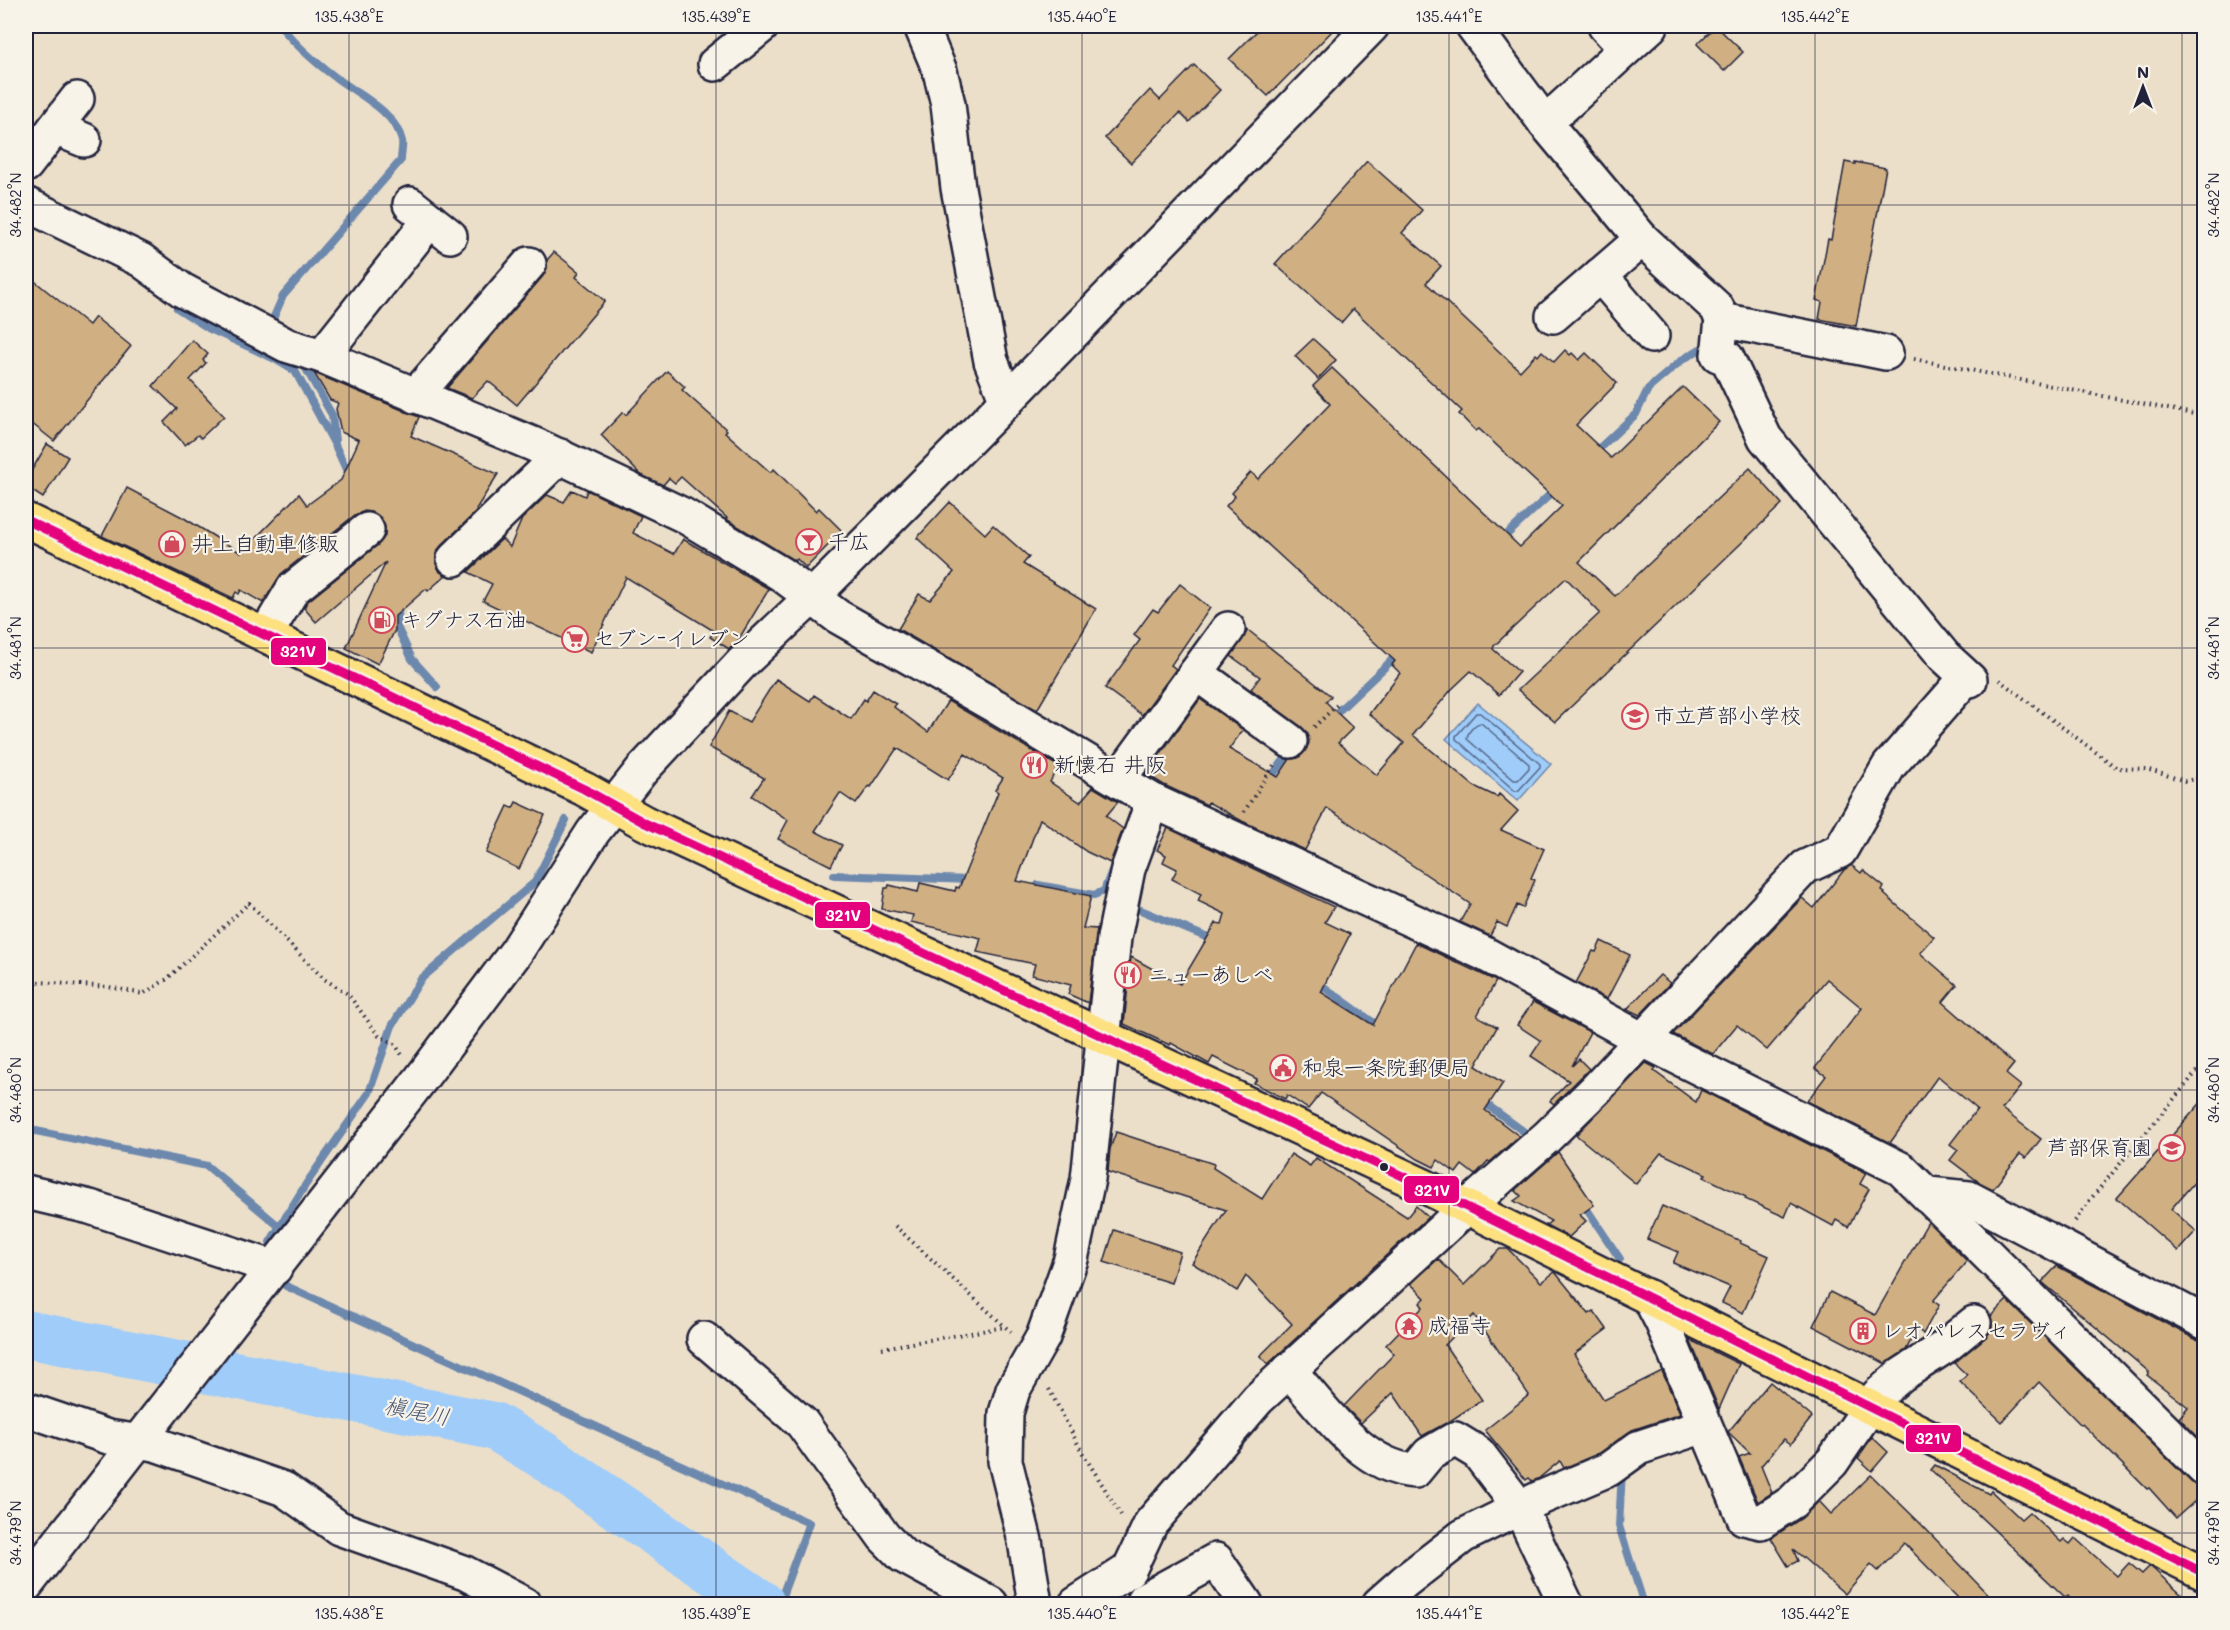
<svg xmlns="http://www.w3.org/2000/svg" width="2230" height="1630" font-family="Mali,'Klee One',sans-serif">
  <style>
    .water { fill: #9fccf9; stroke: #6d88ad; stroke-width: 1.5 }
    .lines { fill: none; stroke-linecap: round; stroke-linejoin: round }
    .shore { stroke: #546687; stroke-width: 1.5 }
    .stream { stroke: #6d88ad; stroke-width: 8 }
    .river { stroke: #9fccf9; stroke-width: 48 }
    .building { fill: #d0b083; stroke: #22223b; stroke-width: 1.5 }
    .minor-casing { stroke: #22223b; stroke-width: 38 }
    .highway-casing { stroke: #22223b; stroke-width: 38 }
    .path { stroke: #22223b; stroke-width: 4; stroke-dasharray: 1.5 4.5; stroke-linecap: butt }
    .minor { stroke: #f7f3e8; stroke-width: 33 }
    .highway { stroke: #fde080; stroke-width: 33 }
    .bus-1-casing { stroke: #f7f3e8; stroke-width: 14 }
    .bus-1 { stroke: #e5007d; stroke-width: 9 }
    .ticks { fill: none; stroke: #22223b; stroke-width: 1.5; stroke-opacity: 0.45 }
    .bus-dot { fill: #22223b; stroke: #f7f3e8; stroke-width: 2 }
    .labels { text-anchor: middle; stroke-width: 4.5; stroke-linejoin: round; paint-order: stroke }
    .poi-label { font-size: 21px; fill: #22223b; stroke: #f7f3e8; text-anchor: start }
    .water-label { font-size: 22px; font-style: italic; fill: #485574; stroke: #f7f3e8 }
    .line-badge { stroke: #f7f3e8; stroke-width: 2 }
    .badge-label { font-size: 16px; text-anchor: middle; font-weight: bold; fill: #fff }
    .neatline { fill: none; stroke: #22223b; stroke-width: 2 }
    .ticks-label { font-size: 15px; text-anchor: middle; fill: #22223b }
  </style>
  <rect width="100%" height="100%" fill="#ebdfca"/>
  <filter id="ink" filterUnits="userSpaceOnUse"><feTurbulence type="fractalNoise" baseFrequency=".0167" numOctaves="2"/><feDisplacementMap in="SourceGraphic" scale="12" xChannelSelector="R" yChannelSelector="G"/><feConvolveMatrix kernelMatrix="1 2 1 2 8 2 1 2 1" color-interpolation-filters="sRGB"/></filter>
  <g filter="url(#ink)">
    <polygon class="water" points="1478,703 1551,764 1518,801 1446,739"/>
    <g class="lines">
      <g class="shore">
        <polygon points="1476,713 1480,713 1540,764 1540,767 1518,791 1515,791 1456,739 1456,736"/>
        <path d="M 1481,723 L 1529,764 L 1529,768 L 1518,780 L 1514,780 L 1467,739 C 1467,733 1475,723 1481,723 Z"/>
      </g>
      <g class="stream">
        <polyline points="177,308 208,328 273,358 295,371 335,445 350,478"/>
        <path d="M 278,327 L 273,319 L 283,296 L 401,160 C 401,154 403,147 402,141 C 394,110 359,95 335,77 C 315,62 296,46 281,26"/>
        <polyline points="305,367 332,415 335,441"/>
        <polyline points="1592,455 1636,414 1648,389 1682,360 1700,349 1711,347"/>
        <polyline points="1500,541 1557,488"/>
        <polyline points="399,605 397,627 412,659 437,687"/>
        <polyline points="1329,720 1390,662 1398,650"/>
        <polyline points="1266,783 1292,750 1315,733"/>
        <polyline points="834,875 971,880"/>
        <polyline points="1038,885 1094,895 1104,891 1114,865"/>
        <polyline points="1131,906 1218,942"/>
        <polyline points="1315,984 1324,987 1381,1028"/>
        <polyline points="1479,1099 1534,1139"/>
        <polyline points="26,1129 207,1166 280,1227"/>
        <polyline points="1582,1202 1620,1259"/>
        <polyline points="272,1248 270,1242 306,1184 369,1093 392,1026 421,979 535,882 566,820"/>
        <polyline points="286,1286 809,1523 779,1604"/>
        <polyline points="1622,1471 1619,1526 1641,1595 1642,1604"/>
      </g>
      <polyline class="river" points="26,1334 494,1426 541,1454 761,1604"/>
    </g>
    <g class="building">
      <polygon points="1262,26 1337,26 1268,96 1229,59"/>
      <polygon points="1716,26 1743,52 1724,71 1697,44"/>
      <polygon points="1194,65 1220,90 1189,122 1180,113 1131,163 1105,138 1150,90 1160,100"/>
      <polygon points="1367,161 1422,210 1402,233 1441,266 1426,283 1520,371 1536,354 1538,356 1542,351 1554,362 1565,350 1570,355 1572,353 1579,360 1586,353 1617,383 1576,425 1611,458 1683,387 1719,422 1579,562 1615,596 1750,468 1782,504 1555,722 1518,690 1600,613 1566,578 1494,646 1493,649 1519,672 1499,695 1471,671 1452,689 1413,735 1474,786 1497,797 1499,794 1518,811 1501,830 1544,849 1531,878 1535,880 1523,908 1517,905 1507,927 1497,922 1490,936 1460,922 1470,904 1327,808 1305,850 1242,821 1208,802 1207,805 1164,785 1146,774 1200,699 1243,730 1229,749 1278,777 1290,759 1298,758 1305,751 1309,743 1308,733 1251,689 1260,677 1231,656 1248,630 1331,696 1326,702 1353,728 1338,743 1377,775 1404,743 1369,714 1400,673 1392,665 1395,661 1226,506 1235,496 1232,493 1251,472 1258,479 1330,404 1313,386 1332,368 1520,547 1562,506 1479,429 1476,431 1459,414 1462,411 1353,309 1341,323 1275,264"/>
      <polygon points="1845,162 1855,164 1855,162 1886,168 1856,326 1819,319 1822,302 1816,300 1828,239 1831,240"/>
      <polygon points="554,252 579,272 576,277 605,301 517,405 488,381 472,398 447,388 543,276 547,268 547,260"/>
      <polygon points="26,274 89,325 95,317 131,346 54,441 26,419"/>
      <polygon points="1313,339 1336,360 1318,379 1295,356"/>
      <polygon points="192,340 208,354 203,360 206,363 190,380 224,416 201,438 198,435 185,445 164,422 177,409 153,386"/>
      <polygon points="667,371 685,387 682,390 727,430 725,432 770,472 774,469 816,511 819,508 842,531 806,568 797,559 795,561 726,519 727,518 681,477 675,483 669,478 663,485 641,475 601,435 623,412 626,415"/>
      <polygon points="314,373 419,417 411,436 498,474 476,509 477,511 441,546 436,553 436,564 440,572 446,575 428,591 426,589 395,616 395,630 378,664 346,648 386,562 316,622 304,608 307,602 379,544 385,536 385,527 381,518 374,513 365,511 355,515 281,574 263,603 241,590 239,594 236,592 233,598 102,536 127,488 184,518 241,553 299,494 307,505 341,480 359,440 341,432 336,409 338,403 330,400"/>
      <polygon points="47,444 68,457 43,498 26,487 26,480"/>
      <polygon points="572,490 585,496 587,490 641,516 633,533 674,554 683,539 769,589 737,642 729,649 710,637 714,631 626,577 591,652 483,601 492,584 468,572 502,539 510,547 522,519 547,495 564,502"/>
      <polygon points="950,502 985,534 993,525 1029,557 1023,564 1096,609 1037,710 898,629 919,594 930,600 954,572 917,538"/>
      <polygon points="1180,584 1210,608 1171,665 1176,669 1142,715 1105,688 1140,640 1134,635 1153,609 1158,612"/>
      <polygon points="776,679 810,701 814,695 851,719 864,699 866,701 873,690 896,704 894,707 928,732 948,701 1058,766 1050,782 1080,802 1093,787 1118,802 1106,816 1123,829 1110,863 1087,852 1040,819 1017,881 1091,896 1083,928 1097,929 1088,1003 1068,994 1071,985 1032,975 1035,964 977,952 981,938 911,922 913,915 882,909 885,888 888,888 889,885 918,892 920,883 955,891 956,887 959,888 998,792 995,790 1003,778 965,754 948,780 897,748 871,787 869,786 856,804 840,793 815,831 842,845 831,866 778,839 788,820 752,796 764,778 709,747 729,711 749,722"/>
      <polygon points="516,802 545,815 519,869 486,853 508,806 513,808"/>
      <polygon points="1168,828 1334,907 1325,922 1350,934 1321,992 1373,1025 1416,943 1496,981 1477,1016 1497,1027 1476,1066 1503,1083 1485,1110 1519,1136 1490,1162 1488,1161 1475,1175 1462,1165 1456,1173 1438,1160 1434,1167 1418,1159 1321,1093 1308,1109 1287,1095 1285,1099 1254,1083 1257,1079 1213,1057 1209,1064 1171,1043 1170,1045 1124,1024 1131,957 1180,984 1216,923 1222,924 1225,914 1198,901 1201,894 1172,879 1177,869 1163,862 1166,855 1157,850"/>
      <polygon points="1851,865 1861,873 1863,870 1884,887 1882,891 1885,893 1884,894 1934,937 1920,953 1957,985 1943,1002 2014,1064 2006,1074 2021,1086 2002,1109 2041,1139 2026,1158 2020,1154 1993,1189 1979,1182 1950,1160 1958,1150 1950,1144 1977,1109 1938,1076 1890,1143 1807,1101 1826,1076 1815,1068 1862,1008 1827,979 1767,1050 1737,1025 1713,1054 1673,1034 1802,898 1814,908 1844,870"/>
      <polygon points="1601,941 1630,955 1607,999 1576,983 1593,951 1596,952"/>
      <polygon points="1660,975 1670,983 1640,1015 1627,1009"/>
      <polygon points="1533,1002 1590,1032 1572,1066 1579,1059 1589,1069 1554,1104 1550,1101 1569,1081 1531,1056 1541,1041 1517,1025"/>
      <polygon points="1646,1063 1656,1068 1654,1071 1696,1102 1701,1090 1866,1173 1860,1184 1869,1189 1848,1227 1836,1220 1833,1226 1791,1203 1785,1217 1745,1199 1746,1197 1704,1177 1706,1174 1661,1153 1636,1184 1576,1135"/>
      <polygon points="2205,1098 2205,1170 2171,1209 2196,1231 2178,1251 2117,1198"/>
      <polygon points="1116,1132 1214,1164 1213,1168 1262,1199 1291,1154 1310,1166 1316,1158 1407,1217 1416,1206 1428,1217 1268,1364 1260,1356 1292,1324 1246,1276 1237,1291 1192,1263 1226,1210 1108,1172 1110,1149"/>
      <polygon points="1558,1152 1594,1205 1580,1215 1586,1221 1569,1237 1546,1225 1551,1221 1514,1201 1521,1196 1515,1190"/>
      <polygon points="1662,1206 1741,1241 1740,1243 1769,1256 1743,1313 1722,1303 1730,1287 1673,1263 1678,1252 1647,1239"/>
      <polygon points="1928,1222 1967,1261 1933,1301 1939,1305 1923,1334 1917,1328 1906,1350 1886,1364 1813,1326 1830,1292 1875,1315"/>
      <polygon points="1114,1230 1180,1252 1171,1283 1104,1262"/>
      <polygon points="1500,1249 1508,1249 1541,1282 1555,1272 1589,1314 1594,1311 1607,1329 1574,1354 1604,1400 1662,1371 1680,1414 1632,1430 1600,1453 1564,1468 1560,1461 1538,1479 1532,1481 1529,1478 1526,1480 1485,1430 1529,1395 1474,1315 1445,1345 1482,1400 1450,1421 1422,1436 1393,1393 1361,1423 1344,1406 1394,1354 1386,1345 1423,1307 1420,1303 1425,1298 1411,1284 1438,1259 1464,1285"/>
      <polygon points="2057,1266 2195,1339 2205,1341 2205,1432 2199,1438 2179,1418 2188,1407 2147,1375 2149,1372 2042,1282"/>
      <polygon points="2007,1300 2191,1482 2199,1487 2205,1487 2205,1492 2176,1518 2149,1488 2147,1489 2082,1424 2081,1425 2039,1382 2002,1422 1960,1382 1967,1375 1954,1363 1986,1337 1992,1329 1991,1316"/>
      <polygon points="1690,1340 1739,1364 1719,1409"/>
      <polygon points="1770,1382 1812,1417 1791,1444 1784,1439 1761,1466 1772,1493 1758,1502 1739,1457 1750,1453 1728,1432"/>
      <polygon points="1872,1437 1888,1452 1872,1471 1858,1458"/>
      <polygon points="1935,1465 1989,1494 1991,1491 2021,1519 2029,1512 2061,1542 2064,1539 2070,1544 2075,1538 2117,1576 2129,1563 2142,1574 2149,1567 2151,1567 2193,1605 2076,1605 2068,1596 2066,1598 1931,1470"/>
      <polygon points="1871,1475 1920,1523 1999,1605 1965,1605 1904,1543 1878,1571 1871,1564 1845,1594 1793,1549 1798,1561 1788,1566 1771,1538 1802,1518 1819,1501 1831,1514"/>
    </g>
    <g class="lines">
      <defs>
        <g id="minor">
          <polyline points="921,26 940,71 948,104 958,188 991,361 1007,401"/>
          <polyline points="1473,26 1545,123 1642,239 1717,308 1722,320 1886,353"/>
          <polyline points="1605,26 1626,48"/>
          <polyline points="715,64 762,26"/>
          <polyline points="1545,123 1651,26"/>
          <polyline points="55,128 84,140"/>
          <polyline points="26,165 77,99"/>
          <polyline points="26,204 141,260 182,290 286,345 322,356 535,445 683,515 781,574 837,616 995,706 1153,801 1483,953 1641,1039 1901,1169 2204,1469"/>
          <polyline points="410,204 450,236"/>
          <polyline points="1600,275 1652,336"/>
          <polyline points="1553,316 1642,239"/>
          <polyline points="1722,320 1718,355 1727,358 1765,438 1944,656 1970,680"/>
          <polyline points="322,356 430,220"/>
          <polyline points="415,396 529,264"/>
          <polyline points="454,559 560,456"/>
          <polyline points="266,634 293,589 367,530"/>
          <polyline points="1196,673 1290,741"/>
          <polyline points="1118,780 1228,629"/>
          <polyline points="26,1192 90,1207 275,1268"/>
          <polyline points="1928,1194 1969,1198 2204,1322"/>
          <polyline points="1649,1297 1662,1322 1744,1518 1761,1522 1792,1502 1832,1462 1878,1395 1901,1375 1946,1346 1974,1323"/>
          <polyline points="704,1339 802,1423 884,1537 903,1556 991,1604"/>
          <path d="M 1289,1370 C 1322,1407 1362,1468 1415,1471 L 1429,1454 L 1455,1439 L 1478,1453 L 1520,1508 L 1566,1604"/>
          <polyline points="26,1409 108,1437 155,1444 284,1489 339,1528 465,1573 524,1604"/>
          <polyline points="26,1585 420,1080 516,952 593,832 642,770 742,663 812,597 990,418 1372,26"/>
          <polyline points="1145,1599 1216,1560 1246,1604"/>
          <polyline points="1035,1604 1025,1541 1005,1461 1006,1413 1013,1390 1043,1337 1071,1259 1088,1179 1114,938 1128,869 1153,801"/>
          <polyline points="1076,1604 1129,1570 1151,1523 1258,1399 1467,1207 1547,1137 1595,1090 1805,867 1840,851 1889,766 1959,686"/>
          <polyline points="1379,1604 1405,1581 1463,1536 1538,1499 1609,1469 1638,1448 1704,1426"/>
        </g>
        <polyline id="highway" points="26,520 584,789 645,823 1426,1187 2204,1573"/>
      </defs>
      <use href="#minor" class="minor-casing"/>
      <use href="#highway" class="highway-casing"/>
      <g class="path">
        <polyline points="1914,359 2204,416"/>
        <polyline points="1999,680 2117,768 2146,769 2185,781 2204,777"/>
        <polyline points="1314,727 1338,704"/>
        <polyline points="1244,812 1274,765"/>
        <polyline points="26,981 109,987 143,994 167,979 249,903 324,979 348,994 379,1036 395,1044 402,1055"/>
        <polyline points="2075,1221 2089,1201 2204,1063"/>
        <polyline points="895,1226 1012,1333"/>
        <polyline points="882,1348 1005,1327"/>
        <polyline points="1049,1389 1082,1452 1121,1515"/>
      </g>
      <use href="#minor" class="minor"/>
      <use href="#highway" class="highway"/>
      <defs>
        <polyline id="bus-1" points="26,520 584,789 645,823 1426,1187 2204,1573"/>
      </defs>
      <use href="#bus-1" class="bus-1-casing"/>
      <use href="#bus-1" class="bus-1"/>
    </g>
  </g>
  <path class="ticks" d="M 349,26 L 349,1604M 716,26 L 716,1604M 1082,26 L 1082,1604M 1449,26 L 1449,1604M 1815,26 L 1815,1604M 2182,26 L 2182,1604M 26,205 L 2204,205M 26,648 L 2204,648M 26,1090 L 2204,1090M 26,1533 L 2204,1533"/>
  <defs>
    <symbol id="bar-ring" viewBox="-11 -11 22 22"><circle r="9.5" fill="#f7f3e8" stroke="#d1495b" stroke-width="1.5"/><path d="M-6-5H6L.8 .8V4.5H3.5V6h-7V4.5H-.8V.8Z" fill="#d1495b"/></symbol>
    <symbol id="shop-ring" viewBox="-11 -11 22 22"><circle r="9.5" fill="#f7f3e8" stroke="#d1495b" stroke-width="1.5"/><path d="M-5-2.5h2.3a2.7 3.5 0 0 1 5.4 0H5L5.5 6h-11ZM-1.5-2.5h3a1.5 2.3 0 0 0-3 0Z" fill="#d1495b"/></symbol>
    <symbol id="fuel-ring" viewBox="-11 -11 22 22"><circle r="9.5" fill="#f7f3e8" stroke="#d1495b" stroke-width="1.5"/><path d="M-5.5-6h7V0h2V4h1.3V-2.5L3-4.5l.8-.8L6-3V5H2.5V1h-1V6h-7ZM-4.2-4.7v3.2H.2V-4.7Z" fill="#d1495b"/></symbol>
    <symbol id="supermarket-ring" viewBox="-11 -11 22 22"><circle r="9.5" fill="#f7f3e8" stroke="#d1495b" stroke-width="1.5"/><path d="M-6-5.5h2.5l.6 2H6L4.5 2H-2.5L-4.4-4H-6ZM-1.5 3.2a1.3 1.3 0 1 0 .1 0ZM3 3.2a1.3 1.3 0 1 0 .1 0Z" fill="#d1495b"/></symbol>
    <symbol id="school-ring" viewBox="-11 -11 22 22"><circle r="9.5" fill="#f7f3e8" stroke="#d1495b" stroke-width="1.5"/><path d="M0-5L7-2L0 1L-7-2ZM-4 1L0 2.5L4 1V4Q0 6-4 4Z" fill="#d1495b"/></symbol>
    <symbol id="restaurant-ring" viewBox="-11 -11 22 22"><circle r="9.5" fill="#f7f3e8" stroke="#d1495b" stroke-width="1.5"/><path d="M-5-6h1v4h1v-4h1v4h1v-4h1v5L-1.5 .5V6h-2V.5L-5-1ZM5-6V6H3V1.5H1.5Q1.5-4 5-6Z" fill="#d1495b"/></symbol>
    <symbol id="civic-ring" viewBox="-11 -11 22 22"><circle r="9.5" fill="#f7f3e8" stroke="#d1495b" stroke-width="1.5"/><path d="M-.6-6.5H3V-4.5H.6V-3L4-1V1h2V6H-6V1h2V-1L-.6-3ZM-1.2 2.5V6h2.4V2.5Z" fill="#d1495b"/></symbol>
    <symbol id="temple-ring" viewBox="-11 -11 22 22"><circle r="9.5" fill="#f7f3e8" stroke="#d1495b" stroke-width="1.5"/><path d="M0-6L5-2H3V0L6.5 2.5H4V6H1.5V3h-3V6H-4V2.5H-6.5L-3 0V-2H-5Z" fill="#d1495b"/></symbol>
    <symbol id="building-ring" viewBox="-11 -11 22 22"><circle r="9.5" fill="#f7f3e8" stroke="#d1495b" stroke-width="1.5"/><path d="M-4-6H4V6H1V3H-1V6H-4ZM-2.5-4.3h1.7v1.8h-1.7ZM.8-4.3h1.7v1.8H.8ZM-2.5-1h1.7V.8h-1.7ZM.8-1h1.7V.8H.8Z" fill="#d1495b"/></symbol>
  </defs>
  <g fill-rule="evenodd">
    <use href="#bar-ring" x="794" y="527" width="30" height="30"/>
    <use href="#shop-ring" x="157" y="529" width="30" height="30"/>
    <use href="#fuel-ring" x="367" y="605" width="30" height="30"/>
    <use href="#supermarket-ring" x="560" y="624" width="30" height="30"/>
    <use href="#school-ring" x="1620" y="701" width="30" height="30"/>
    <use href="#restaurant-ring" x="1019" y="750" width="30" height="30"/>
    <use href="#restaurant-ring" x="1113" y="960" width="30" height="30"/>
    <use href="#civic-ring" x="1268" y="1053" width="30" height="30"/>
    <use href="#school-ring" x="2157" y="1133" width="30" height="30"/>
    <use href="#temple-ring" x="1394" y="1311" width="30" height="30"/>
    <use href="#building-ring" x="1848" y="1316" width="30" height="30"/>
  </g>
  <circle class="bus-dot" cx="1384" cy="1167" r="5"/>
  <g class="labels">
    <g class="poi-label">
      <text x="828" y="549">千広</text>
      <text x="192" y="551">井上自動車修販</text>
      <text x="401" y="627">キグナス石油</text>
      <text x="594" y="646">セブン-イレブン</text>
      <text x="1654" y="723">市立芦部小学校</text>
      <text x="1054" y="772">新懐石 井阪</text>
      <text x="1148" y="982">ニューあしべ</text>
      <text x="1302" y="1075">和泉一条院郵便局</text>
      <text x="2152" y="1155" text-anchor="end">芦部保育園</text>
      <text x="1428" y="1333">成福寺</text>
      <text x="1882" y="1338">レオパレスセラヴィ</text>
    </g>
    <g class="water-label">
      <text transform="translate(417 1411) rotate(11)" y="8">槇尾川</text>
    </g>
  </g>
  <g class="line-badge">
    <rect x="270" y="637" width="57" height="29" rx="6" fill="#e5007d"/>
    <rect x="814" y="901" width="57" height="28" rx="6" fill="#e5007d"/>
    <rect x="1403" y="1175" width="57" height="29" rx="6" fill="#e5007d"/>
    <rect x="1905" y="1424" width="57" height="29" rx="6" fill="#e5007d"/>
  </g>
  <g class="badge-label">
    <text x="298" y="657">321V</text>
    <text x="843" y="921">321V</text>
    <text x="1432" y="1196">321V</text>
    <text x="1933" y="1444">321V</text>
  </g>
  <rect width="2230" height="1630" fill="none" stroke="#f7f3e8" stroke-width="66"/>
  <g transform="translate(2143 87)" stroke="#f7f3e8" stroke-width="4.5" paint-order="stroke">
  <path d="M0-4.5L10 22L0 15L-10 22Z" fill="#22223b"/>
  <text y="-9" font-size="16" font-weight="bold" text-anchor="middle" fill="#22223b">N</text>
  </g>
  <rect x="33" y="33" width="2164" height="1564" class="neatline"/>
  <g class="ticks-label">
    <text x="349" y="22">135.438°E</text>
    <text x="716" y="22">135.439°E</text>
    <text x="1082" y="22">135.440°E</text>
    <text x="1449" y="22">135.441°E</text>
    <text x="1815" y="22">135.442°E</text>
    <text transform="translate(16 205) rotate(-90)" y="5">34.482°N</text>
    <text transform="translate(2214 205) rotate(-90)" y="5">34.482°N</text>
    <text transform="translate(16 648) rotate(-90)" y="5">34.481°N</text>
    <text transform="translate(2214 648) rotate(-90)" y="5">34.481°N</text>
    <text transform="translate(16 1090) rotate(-90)" y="5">34.480°N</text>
    <text transform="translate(2214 1090) rotate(-90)" y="5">34.480°N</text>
    <text transform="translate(16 1533) rotate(-90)" y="5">34.479°N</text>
    <text transform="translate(2214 1533) rotate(-90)" y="5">34.479°N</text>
    <text x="349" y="1619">135.438°E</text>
    <text x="716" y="1619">135.439°E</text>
    <text x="1082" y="1619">135.440°E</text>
    <text x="1449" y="1619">135.441°E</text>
    <text x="1815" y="1619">135.442°E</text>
  </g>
</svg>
